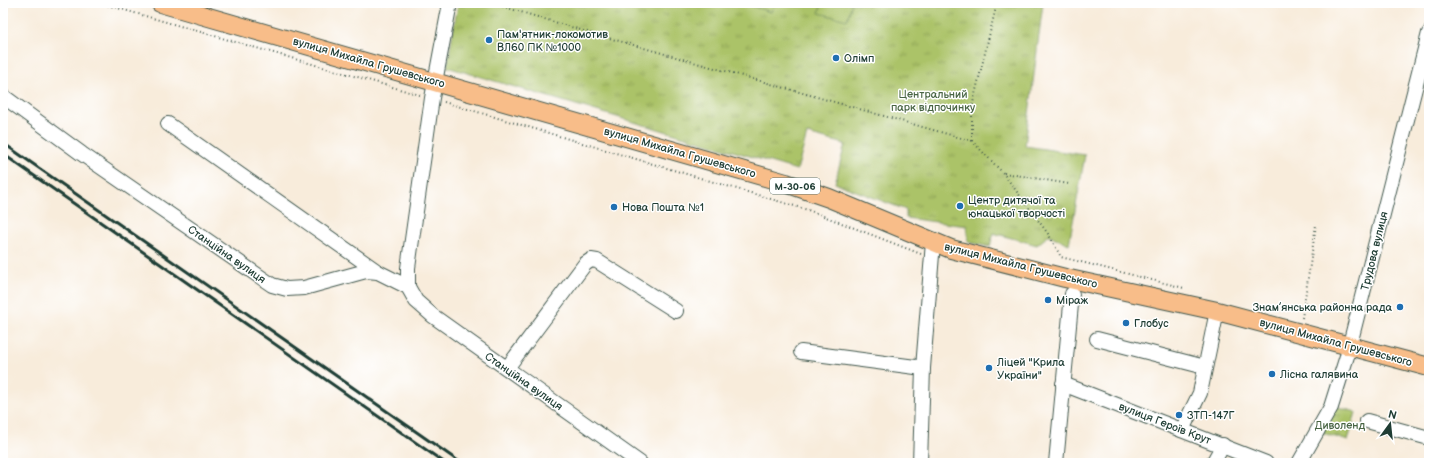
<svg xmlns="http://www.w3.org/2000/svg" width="1432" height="466" font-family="'Balsamiq Sans',sans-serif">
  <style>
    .park { fill: url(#park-tufts); stroke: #65804e }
    .pitch { fill: #abc368; stroke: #65804e }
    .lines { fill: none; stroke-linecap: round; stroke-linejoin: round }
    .minor-casing { stroke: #40574d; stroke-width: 16 }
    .major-casing { stroke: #40574d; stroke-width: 20 }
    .path { stroke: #40574d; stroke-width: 2; stroke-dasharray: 1 3; stroke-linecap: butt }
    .minor { stroke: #fff; stroke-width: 14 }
    .major { stroke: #f8bd89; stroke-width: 18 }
    .rail { stroke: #1f3d34; stroke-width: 3 }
    .poi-dot { fill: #1f6fb2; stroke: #fff; stroke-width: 1.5 }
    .labels { text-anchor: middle; stroke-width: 3; stroke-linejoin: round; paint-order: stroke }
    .shield { fill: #fff; stroke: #627771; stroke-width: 1 }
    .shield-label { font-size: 10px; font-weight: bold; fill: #1f3d34 }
    .poi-label { font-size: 11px; fill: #1f3d34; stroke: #fff; text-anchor: start }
    .street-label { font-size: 11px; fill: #1f3d34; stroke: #fff }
    .park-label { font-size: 11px; fill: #496544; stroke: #fff }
  </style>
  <defs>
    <pattern id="park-tufts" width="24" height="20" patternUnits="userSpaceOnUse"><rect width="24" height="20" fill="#abc368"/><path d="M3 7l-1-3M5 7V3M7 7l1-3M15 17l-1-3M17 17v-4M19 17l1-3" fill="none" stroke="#8ba056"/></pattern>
  </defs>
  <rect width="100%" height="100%" fill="#fff"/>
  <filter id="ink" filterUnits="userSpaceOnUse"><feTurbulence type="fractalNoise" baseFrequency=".025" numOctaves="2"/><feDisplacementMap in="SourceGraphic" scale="8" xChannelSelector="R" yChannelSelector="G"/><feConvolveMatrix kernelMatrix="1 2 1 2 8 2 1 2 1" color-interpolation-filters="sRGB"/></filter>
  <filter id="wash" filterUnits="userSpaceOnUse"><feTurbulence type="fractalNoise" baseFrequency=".012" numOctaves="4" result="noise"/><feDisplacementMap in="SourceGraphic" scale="16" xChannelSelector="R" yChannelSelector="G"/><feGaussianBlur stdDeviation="0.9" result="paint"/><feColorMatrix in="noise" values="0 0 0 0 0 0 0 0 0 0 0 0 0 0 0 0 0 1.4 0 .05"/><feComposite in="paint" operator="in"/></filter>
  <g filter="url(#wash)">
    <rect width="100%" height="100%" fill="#f8ecdb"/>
    <g class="park">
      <polygon points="458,3 741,3 771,12 774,3 1043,3 1025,146 1085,155 1069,244 1049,235 1037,245 993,233 990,247 968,242 967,226 906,218 906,210 835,183 845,144 807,134 797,170 447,67"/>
      <polygon points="1335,406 1356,412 1348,441 1323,433"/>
    </g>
    <g class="pitch">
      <polygon points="741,3 774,3 771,12"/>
      <polygon points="822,3 852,3 847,20 819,13"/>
    </g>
  </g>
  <g filter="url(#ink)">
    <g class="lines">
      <defs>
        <g id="minor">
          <polyline points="3,96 82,154 272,285 287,289 304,288 366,271 378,272 408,287 416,301 433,316 640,463"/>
          <polyline points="168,124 378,272"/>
          <polyline points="408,287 408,268 432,98 450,3"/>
          <polyline points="1097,339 1205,367"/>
          <polyline points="801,352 923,368"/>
          <polyline points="507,368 585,264 591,260 597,261 676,311"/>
          <polyline points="1063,384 1266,463"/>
          <polyline points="1367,421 1429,438"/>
          <polyline points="1182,430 1200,393 1217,311"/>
          <polyline points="920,463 923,368 933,242"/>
          <polyline points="1056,463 1072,294"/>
          <polyline points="1213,463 1223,445"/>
          <polyline points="1299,463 1331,407 1347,356 1429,33"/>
        </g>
        <polyline id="major" points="160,3 786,183 829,198 951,249 1065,278 1217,311 1429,367"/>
      </defs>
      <use href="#minor" class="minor-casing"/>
      <use href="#major" class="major-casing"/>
      <g class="path">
        <polyline points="100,3 420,95"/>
        <polyline points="216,3 224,5"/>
        <polyline points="491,3 591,33 972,141 1003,173 1049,235 1061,257 1184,288"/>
        <polyline points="444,102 808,210 921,254"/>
        <polyline points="972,141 972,107 997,3"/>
        <polyline points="1004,173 1069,184"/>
        <polyline points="1302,318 1316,225"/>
      </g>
      <use href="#minor" class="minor"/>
      <use href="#major" class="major"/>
      <g class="rail">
        <polyline points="3,143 461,463"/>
        <polyline points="3,154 445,463"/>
      </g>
    </g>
  </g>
  <g class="poi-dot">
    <circle cx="489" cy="40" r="4"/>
    <circle cx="836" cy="58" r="4"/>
    <circle cx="960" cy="206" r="4"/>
    <circle cx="614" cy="207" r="4"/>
    <circle cx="1048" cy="300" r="4"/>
    <circle cx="1400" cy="307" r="4"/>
    <circle cx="1126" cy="323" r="4"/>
    <circle cx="989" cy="368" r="4"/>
    <circle cx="1272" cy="374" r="4"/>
    <circle cx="1179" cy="415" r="4"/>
  </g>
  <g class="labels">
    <rect class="shield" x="770" y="178" width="50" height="16" rx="3"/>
    <g class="shield-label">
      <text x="795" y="190">М-30-06</text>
    </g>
    <g class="poi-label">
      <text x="497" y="38">Пам'ятник-локомотив<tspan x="497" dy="13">ВЛ60 ПК №1000</tspan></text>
      <text x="844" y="62">Олімп</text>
      <text x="968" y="204">Центр дитячої та<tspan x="968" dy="13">юнацької творчості</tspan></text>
      <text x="622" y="211">Нова Пошта №1</text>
      <text x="1056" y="304">Міраж</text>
      <text x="1392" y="311" text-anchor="end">Знам’янська районна рада</text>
      <text x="1134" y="327">Глобус</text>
      <text x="997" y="366">Ліцей "Крила<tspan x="997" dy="13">України"</tspan></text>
      <text x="1280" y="378">Лісна галявина</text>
      <text x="1187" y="419">ЗТП-147Г</text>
    </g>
    <g class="street-label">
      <text transform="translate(369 62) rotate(16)" y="4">вулиця Михайла Грушевського</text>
      <text transform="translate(680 152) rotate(16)" y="4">вулиця Михайла Грушевського</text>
      <text transform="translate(1374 251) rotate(-76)" y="4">Трудова вулиця</text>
      <text transform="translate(227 254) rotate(35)" y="4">Станційна вулиця</text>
      <text transform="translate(1021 265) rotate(14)" y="4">вулиця Михайла Грушевського</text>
      <text transform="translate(1336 342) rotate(15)" y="4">вулиця Михайла Грушевського</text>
      <text transform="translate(524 381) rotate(35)" y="4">Станційна вулиця</text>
      <text transform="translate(1165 423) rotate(21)" y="4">вулиця Героїв Крут</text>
    </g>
    <g class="park-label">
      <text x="933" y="98">Центральний<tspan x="933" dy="13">парк відпочинку</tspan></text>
      <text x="1340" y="429">Диволенд</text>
    </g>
  </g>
  <rect width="1432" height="466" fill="none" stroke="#fff" stroke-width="16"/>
  <g transform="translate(1390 424) rotate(15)" stroke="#ffffff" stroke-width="3" paint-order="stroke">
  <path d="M0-3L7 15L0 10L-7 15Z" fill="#1f3d34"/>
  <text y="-6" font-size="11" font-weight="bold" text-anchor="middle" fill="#1f3d34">N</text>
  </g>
</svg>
